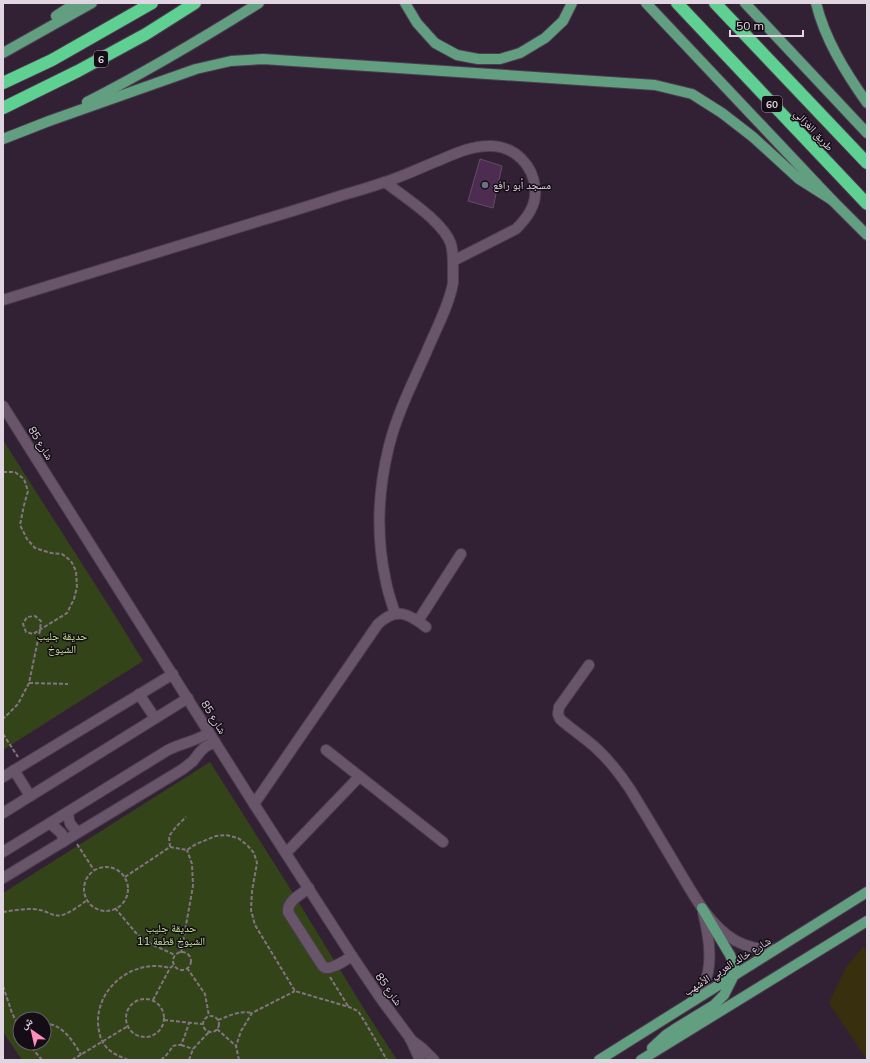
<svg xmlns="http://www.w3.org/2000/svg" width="870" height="1063" font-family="Mulish,'Noto Naskh Arabic',sans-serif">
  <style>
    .green { fill: #344419; fill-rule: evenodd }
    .sand { fill: #372f0e }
    .building { fill: #4e2c52; stroke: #624e64 }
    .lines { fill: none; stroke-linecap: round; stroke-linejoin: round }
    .minor-casing { stroke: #4d3e4f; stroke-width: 12 }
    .major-casing { stroke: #4d3e4f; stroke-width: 12 }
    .highway-casing { stroke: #4d3e4f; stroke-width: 14 }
    .path { stroke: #837484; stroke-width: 2; stroke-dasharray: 4 2; stroke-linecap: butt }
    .minor { stroke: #69556a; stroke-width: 10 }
    .major { stroke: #629f81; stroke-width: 10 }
    .highway { stroke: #5ed091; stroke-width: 12 }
    .worship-dot { fill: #6b7280; stroke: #150d16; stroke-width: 1.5 }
    .labels { text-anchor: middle; stroke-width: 3; stroke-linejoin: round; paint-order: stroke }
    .shield { fill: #150d16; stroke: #a499a5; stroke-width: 1 }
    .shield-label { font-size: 10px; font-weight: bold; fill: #e1d5e2 }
    .street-label { font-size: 11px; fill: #e1d5e2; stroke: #150d16 }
    .poi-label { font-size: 11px; fill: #e1d5e2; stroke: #150d16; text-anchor: start }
    .park-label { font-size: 11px; fill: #c5e699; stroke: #150d16 }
  </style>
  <rect width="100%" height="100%" fill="#322034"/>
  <g class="green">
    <polygon points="3,440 116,617 143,661 3,750"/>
    <path d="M 210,762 L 288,885 L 366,1012 L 397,1060 L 22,1060 L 3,1032 L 3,893 ZM 20,1019 L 44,1019 L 44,1043 L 20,1043 Z"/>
  </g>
  <polygon class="sand" points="863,947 867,951 867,954 866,955 867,956 867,1060 829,1003 846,967"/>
  <polygon class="building" points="480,159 502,166 493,208 468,201"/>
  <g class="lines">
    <defs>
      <g id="minor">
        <path d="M 385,182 C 404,197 443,221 451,244 C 453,251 453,259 453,268 C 453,272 453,278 453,283 C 449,306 435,331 426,353 C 412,384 397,414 389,446 C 378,490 376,537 386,582 C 388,593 392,603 395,614"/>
        <path d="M 3,300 C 88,274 173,248 259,221 C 287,213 315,204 343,195 C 357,191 371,187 385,182 C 404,176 422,167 440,160 C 456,153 474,145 492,146 C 515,147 533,165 535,188 C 537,205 527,218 516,229 L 453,261"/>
        <polyline points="3,406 254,804 352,956 381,999 410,1038 420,1060"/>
        <polyline points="418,621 461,554"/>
        <path d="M 589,665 L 559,707 L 558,714 L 560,719 C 571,729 584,737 596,748 C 609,760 620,774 630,789 C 646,815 662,842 678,869 C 692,892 705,918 727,935 C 741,946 758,950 775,949"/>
        <polyline points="139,694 155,718"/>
        <polyline points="326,750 443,842"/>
        <polyline points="14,770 30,796"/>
        <polyline points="3,777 173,674"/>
        <path d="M 254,804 L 378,624 C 396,607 408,613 426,627"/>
        <path d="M 68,812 C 69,824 70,825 78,832"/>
        <polyline points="3,813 188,698"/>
        <polyline points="50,823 62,834 63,842"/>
        <path d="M 3,852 L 168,750 C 182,743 196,741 209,733"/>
        <polyline points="286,853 359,777"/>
        <polyline points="3,878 183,769 193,761 200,752 205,747 215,742"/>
        <path d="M 309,888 C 300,895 287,901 288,912 L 322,965 C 324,967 324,968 327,968 C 334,968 346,960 352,956"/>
        <path d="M 695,999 C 699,993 703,987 706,980 C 713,958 708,933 703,912"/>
        <polyline points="410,1039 422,1048 434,1060"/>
      </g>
      <g id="major">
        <polyline points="405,3 417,23 435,43 457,55 478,59 500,59 520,53 545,38 563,21 572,3"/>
        <polyline points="646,3 832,200 867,235"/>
        <polyline points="745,3 867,133"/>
        <path d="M 816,3 C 825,40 846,73 867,103"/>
        <polyline points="56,16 76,3"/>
        <polyline points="3,53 92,3"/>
        <path d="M 87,102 C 146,72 203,38 259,3"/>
        <polyline points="3,139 49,121 196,69 231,61 263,59 655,85 692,94 722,113 753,137 799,179 832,200"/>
        <polyline points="652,1048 666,1035 678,1027 714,1005 724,995 734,975 734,965 730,955 702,908"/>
        <polyline points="599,1060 867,892"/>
        <polyline points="641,1060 867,921"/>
      </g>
      <g id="highway">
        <polyline points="677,3 867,204"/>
        <polyline points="715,3 867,163"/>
        <polyline points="3,83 52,60 152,3"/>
        <polyline points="3,108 78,71 146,34 195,3"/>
      </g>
    </defs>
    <use href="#minor" class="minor-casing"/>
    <use href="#major" class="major-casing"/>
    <use href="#highway" class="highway-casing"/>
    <g class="path">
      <polyline points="3,472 15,472 24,479 28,491 24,505 20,525 27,539 35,548 51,553 62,554 71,561 76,571 77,587 74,599 67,613 33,634 26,632 23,624 27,617 35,616 41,621 40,630 29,683 18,704 5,717 3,718"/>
      <polyline points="29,683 68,684"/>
      <polyline points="3,734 18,757"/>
      <polyline points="77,844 94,870"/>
      <polyline points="170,847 169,836 176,827 186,817"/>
      <circle cx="106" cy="889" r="22"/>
      <polyline points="125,877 170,847 187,850 196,844 216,836 226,835 238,838 247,845 254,853 257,863 252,891 251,910 255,925 295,991 349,1007 358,1011 365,1022 387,1060"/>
      <polyline points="115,908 136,933 149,943 175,955"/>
      <path d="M 3,912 C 16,910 31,907 44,911 C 50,913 54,917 62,915 C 70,913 79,906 86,901"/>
      <circle cx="182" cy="961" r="9"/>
      <polyline points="181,953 193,886 192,864 187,850"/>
      <polyline points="187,968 205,994 209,1016"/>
      <polyline points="330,977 348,1006"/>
      <polyline points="3,986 12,1013 20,1029"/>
      <circle cx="145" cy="1018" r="19"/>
      <polyline points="153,1000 170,968 174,965"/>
      <circle cx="211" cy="1024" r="8"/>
      <polyline points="164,1020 202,1024"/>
      <path d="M 218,1020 C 229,1016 240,1010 252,1013"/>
      <path d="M 44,1024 C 61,1022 74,1042 81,1055"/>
      <polyline points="217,1029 236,1046"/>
      <polyline points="28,1043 42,1060"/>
      <polyline points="181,1045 193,1049"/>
      <polyline points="72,1060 128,1026"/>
      <path d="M 128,1060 C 121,1057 113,1054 107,1048 C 100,1040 99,1033 98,1023 C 97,986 135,958 170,968"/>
      <path d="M 161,1060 C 163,1058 166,1056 168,1053 C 174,1046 170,1045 181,1045 L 185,1035 L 189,1023"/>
      <polyline points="189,1060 193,1049 209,1032"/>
      <polyline points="239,1060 236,1046 241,1031 252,1013 295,991"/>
    </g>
    <use href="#minor" class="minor"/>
    <use href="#major" class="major"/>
    <use href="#highway" class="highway"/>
  </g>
  <circle class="worship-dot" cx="485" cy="185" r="4"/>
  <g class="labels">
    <g class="shield">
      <rect x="94" y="51" width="14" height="16" rx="3"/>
      <rect x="762" y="96" width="20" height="16" rx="3"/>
    </g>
    <g class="shield-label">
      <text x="101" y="63">6</text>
      <text x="772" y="108">60</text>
    </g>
    <g class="street-label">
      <text transform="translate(814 130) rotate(47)" y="4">طريق الغزالي</text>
      <text transform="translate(41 443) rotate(58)" y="4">شارع 85</text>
      <text transform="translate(214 717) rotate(58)" y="4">شارع 85</text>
      <text transform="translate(727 966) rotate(-32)" y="4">شارع خالد العربي الأشهب</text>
      <text transform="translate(389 989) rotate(55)" y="4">شارع 85</text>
    </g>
    <g class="poi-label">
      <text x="493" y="189">مسجد أبو رافع</text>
    </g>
    <g class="park-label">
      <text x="62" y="640">حديقة جليب<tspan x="62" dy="13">الشيوخ</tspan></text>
      <text x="171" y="932">حديقة جليب<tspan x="171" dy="13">الشيوخ قطعة 11</tspan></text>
    </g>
  </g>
  <rect width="870" height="1063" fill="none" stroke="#e1d5e2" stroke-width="8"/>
  <g transform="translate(32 1031) rotate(326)"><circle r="19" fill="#150d16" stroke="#675d68"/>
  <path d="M0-3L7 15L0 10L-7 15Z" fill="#fe8ebc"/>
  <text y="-6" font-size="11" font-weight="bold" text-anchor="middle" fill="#e1d5e2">ش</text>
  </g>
  <path d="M730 30v6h73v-6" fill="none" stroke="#e1d5e2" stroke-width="2"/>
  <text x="736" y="30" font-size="12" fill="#e1d5e2" stroke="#150d16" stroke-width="3" paint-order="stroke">50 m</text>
</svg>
